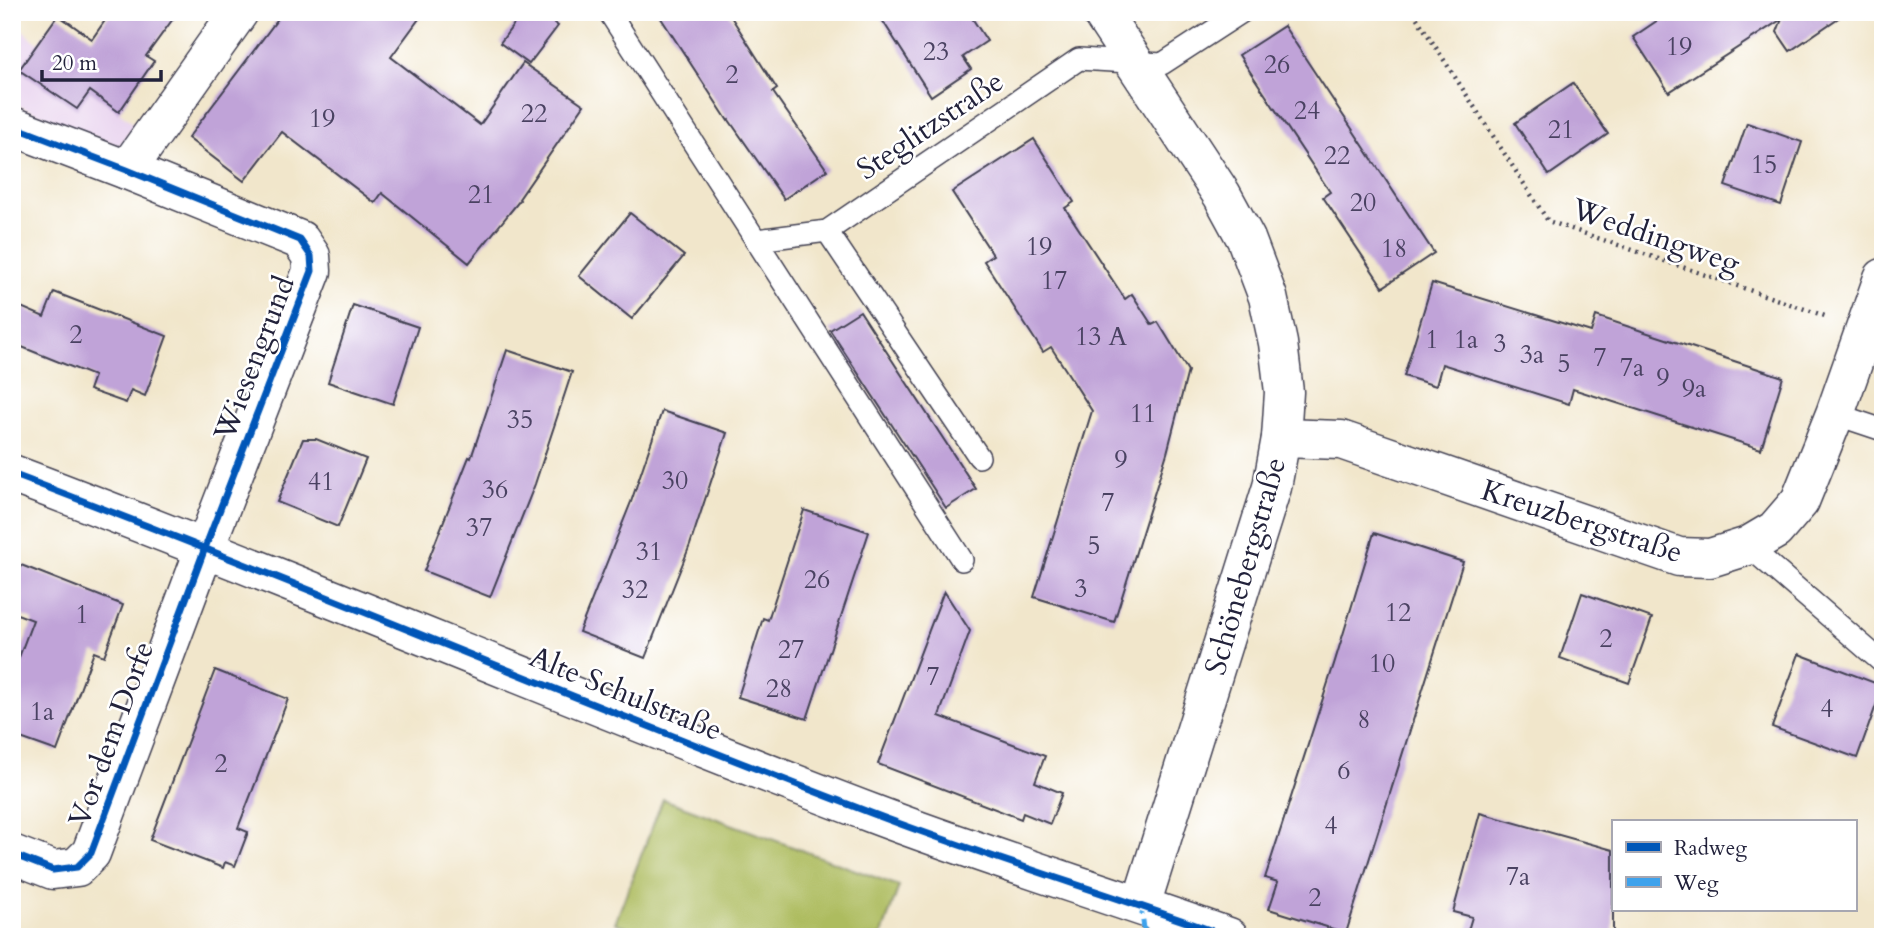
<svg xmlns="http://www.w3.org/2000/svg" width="1895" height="949" font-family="Cardo,serif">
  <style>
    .built { fill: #e8d2ee }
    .green { fill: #adbc5e; stroke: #686f4c; stroke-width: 2 }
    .building { fill: #c0a3d8 }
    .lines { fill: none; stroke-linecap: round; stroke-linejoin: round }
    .service-casing { stroke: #413f51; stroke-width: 24 }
    .minor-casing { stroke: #413f51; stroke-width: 41 }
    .tertiary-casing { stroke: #413f51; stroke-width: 41 }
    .path { stroke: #413f51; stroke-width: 4.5; stroke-dasharray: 2 5; stroke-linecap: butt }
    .service { stroke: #fff; stroke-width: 21 }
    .minor { stroke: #fff; stroke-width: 38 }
    .tertiary { stroke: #fff; stroke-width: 38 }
    .quiet { stroke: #3ea2ec; stroke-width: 5; stroke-dasharray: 10 5; stroke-linecap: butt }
    .cycleway-casing { stroke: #fff; stroke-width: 11 }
    .cycleway { stroke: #0057b8; stroke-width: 7 }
    .labels { text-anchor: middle; stroke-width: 5; stroke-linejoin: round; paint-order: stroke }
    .number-label { font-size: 26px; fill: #4a4262 }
    .street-label { font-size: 30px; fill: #22223b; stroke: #fff }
  </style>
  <rect width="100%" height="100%" fill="#fff"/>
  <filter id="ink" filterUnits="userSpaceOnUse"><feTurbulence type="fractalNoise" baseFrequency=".0143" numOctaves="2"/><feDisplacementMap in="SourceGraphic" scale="14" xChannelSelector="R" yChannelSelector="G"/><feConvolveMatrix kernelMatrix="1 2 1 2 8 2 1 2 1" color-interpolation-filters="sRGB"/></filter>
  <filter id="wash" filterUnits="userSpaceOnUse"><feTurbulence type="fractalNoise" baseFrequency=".00686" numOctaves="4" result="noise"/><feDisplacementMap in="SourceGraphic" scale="28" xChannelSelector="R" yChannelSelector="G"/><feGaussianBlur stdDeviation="1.57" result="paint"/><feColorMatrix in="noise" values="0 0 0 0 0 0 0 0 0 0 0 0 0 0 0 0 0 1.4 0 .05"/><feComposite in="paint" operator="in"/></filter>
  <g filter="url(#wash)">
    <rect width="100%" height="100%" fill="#f1e6cb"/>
    <polygon class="built" points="12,21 135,125 119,146 12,103"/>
    <polygon class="green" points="663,799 899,886 881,937 658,937 615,923"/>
    <g id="blocks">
      <g class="building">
        <polygon points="111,12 178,12 146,56 154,61 119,112 90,91 77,109 19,70 58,15 92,39"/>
        <polygon points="283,12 424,12 391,57 480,125 523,63 584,105 519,199 520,200 469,263 382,193 375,203 282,132 244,181 188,138"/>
        <polygon points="523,12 540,12 558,26 529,64 500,43"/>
        <polygon points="657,12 728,12 777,89 773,92 827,170 784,199 729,120 728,121"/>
        <polygon points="877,12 968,12 987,41 963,57 971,69 931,96"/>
        <polygon points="1670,12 1847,12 1790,51 1777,32 1782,19 1669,92 1633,37"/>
        <polygon points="1284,26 1434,253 1383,287 1323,197 1330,192 1239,55"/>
        <polygon points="1573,83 1608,134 1549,175 1515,123"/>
        <polygon points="1747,123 1802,142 1781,205 1725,186"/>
        <polygon points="1034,139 1074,202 1065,208 1125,299 1132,294 1152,325 1158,322 1188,371 1167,453 1114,622 1034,597 1092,411 1051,347 1043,352 984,261 993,255 952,192"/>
        <polygon points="630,213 684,256 632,319 579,276"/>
        <polygon points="1432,283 1591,332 1596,316 1783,377 1761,449 1573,389 1569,404 1442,364 1436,386 1404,376"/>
        <polygon points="54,292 167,336 145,396 131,390 126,403 89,390 94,376 12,343 12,303 44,317"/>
        <polygon points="353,305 418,327 393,404 328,382"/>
        <polygon points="860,311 976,489 946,508 830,330"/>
        <polygon points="507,350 572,372 535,484 490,597 424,571 469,457 471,458"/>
        <polygon points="662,411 727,433 690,545 645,658 579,632 631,502"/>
        <polygon points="303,439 316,439 366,459 338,527 277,502"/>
        <polygon points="804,510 869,532 807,719 738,697 763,618 768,620"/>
        <polygon points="1374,533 1463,562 1346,933 1269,909 1278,882 1265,878 1335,661"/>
        <polygon points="21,565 123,605 104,656 94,652 57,751 12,735 12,676 33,620 12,612 12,587"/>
        <polygon points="944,591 970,631 939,716 1045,756 1035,782 1062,793 1050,824 1023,813 1021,819 878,764"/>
        <polygon points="1582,593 1652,618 1629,683 1560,658"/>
        <polygon points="1799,654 1883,686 1857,758 1772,727"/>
        <polygon points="215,670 288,699 238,828 248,832 235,866 225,862 223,868 150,840"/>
        <polygon points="1480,813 1613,850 1613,937 1466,937 1472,917 1453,912"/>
      </g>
    </g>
  </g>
  <g filter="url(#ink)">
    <use href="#blocks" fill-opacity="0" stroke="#413f51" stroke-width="2"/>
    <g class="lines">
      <defs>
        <g id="service">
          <polyline points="609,12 962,560"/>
          <polyline points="827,231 979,457"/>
          <polyline points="757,240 827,231 1079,59 1162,64 1242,12"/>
          <polyline points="1835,414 1883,430"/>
          <polyline points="1748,546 1883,663"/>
        </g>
        <g id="minor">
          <polyline points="1101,12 1222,195 1246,239 1268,297 1278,343 1284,392 1281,438 1272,487 1141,905"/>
          <polyline points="12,126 127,170 300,240 311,256 312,271 205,548 91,853 77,867 53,870 12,854"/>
          <polyline points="127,170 239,12"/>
          <polyline points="1281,438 1341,440 1679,557 1710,558 1748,546 1775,530 1800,501 1835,414 1883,278"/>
        </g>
        <path id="tertiary" d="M 12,474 C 300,582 583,704 871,813 C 989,858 1110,894 1229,937"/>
      </defs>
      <use href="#service" class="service-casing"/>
      <use href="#minor" class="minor-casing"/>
      <use href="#tertiary" class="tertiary-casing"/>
      <polyline class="path" points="1413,12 1548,221 1828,317"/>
      <use href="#service" class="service"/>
      <use href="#minor" class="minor"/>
      <use href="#tertiary" class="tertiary"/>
      <polyline class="quiet" points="1141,905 1145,937"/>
      <defs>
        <g id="cycleway">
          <polyline points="12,126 127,170 300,240 311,256 312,271 205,548 91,853 77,867 53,870 12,854"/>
          <path d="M 12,474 C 300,582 583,704 871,813 C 989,858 1110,894 1229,937"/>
        </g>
      </defs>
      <use href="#cycleway" class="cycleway-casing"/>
      <use href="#cycleway" class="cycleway"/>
    </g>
  </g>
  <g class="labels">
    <g class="number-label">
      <text x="1679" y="55">19</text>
      <text x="936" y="60">23</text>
      <text x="1277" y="73">26</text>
      <text x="732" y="83">2</text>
      <text x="1307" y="119">24</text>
      <text x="534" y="122">22</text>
      <text x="322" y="127">19</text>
      <text x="1561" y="138">21</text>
      <text x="1337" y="164">22</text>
      <text x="1764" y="173">15</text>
      <text x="481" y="203">21</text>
      <text x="1363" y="211">20</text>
      <text x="1039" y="255">19</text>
      <text x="1394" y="257">18</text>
      <text x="1054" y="289">17</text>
      <text x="76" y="343">2</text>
      <text x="1101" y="345">13 A</text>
      <text x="1432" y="348">1</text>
      <text x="1466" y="348">1a</text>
      <text x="1500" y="352">3</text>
      <text x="1532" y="363">3a</text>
      <text x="1600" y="366">7</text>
      <text x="1564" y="372">5</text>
      <text x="1632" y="376">7a</text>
      <text x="1663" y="386">9</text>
      <text x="1694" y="397">9a</text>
      <text x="1143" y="422">11</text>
      <text x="520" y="428">35</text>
      <text x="1121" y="468">9</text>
      <text x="675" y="489">30</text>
      <text x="321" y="490">41</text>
      <text x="495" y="498">36</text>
      <text x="1108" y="511">7</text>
      <text x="479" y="536">37</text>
      <text x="1094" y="554">5</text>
      <text x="649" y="560">31</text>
      <text x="817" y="588">26</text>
      <text x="1081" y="597">3</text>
      <text x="635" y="598">32</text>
      <text x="1398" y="621">12</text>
      <text x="82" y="623">1</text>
      <text x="1606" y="647">2</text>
      <text x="791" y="658">27</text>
      <text x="1382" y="672">10</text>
      <text x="933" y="685">7</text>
      <text x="779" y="697">28</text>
      <text x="1827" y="717">4</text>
      <text x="42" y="720">1a</text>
      <text x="1364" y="728">8</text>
      <text x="221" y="772">2</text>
      <text x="1344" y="779">6</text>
      <text x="1331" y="834">4</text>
      <text x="1518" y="885">7a</text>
      <text x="1315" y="906">2</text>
    </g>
    <g class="street-label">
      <text transform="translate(930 125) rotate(-34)" y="10">Steglitzstraße</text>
      <text transform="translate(1656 236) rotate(19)" y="10">Weddingweg</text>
      <text transform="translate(254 358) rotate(-69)" y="10">Wiesengrund</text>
      <text transform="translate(1582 521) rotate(18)" y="10">Kreuzbergstraße</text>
      <text transform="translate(1245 566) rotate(-74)" y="10">Schönebergstraße</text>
      <text transform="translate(626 693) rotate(22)" y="10">Alte Schulstraße</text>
      <text transform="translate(111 734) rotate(-70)" y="10">Vor dem Dorfe</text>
    </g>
  </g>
  <rect width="1895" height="949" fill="none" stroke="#fff" stroke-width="42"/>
  <rect x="1612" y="820" width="245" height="91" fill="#ffffff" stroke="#a7a7b1" stroke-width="2"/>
  <rect x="1626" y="842" width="35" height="10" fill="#0057b8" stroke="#a7a7b1" stroke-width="2"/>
  <text x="1674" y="855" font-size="21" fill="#22223b">Radweg</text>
  <rect x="1626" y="877" width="35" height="10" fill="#3ea2ec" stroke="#a7a7b1" stroke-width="2"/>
  <text x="1674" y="890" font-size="21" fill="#22223b">Weg</text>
  <path d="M42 70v10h119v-10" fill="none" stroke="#22223b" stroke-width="3.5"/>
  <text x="52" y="70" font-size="21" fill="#22223b" stroke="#ffffff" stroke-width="5" paint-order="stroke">20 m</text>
</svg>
